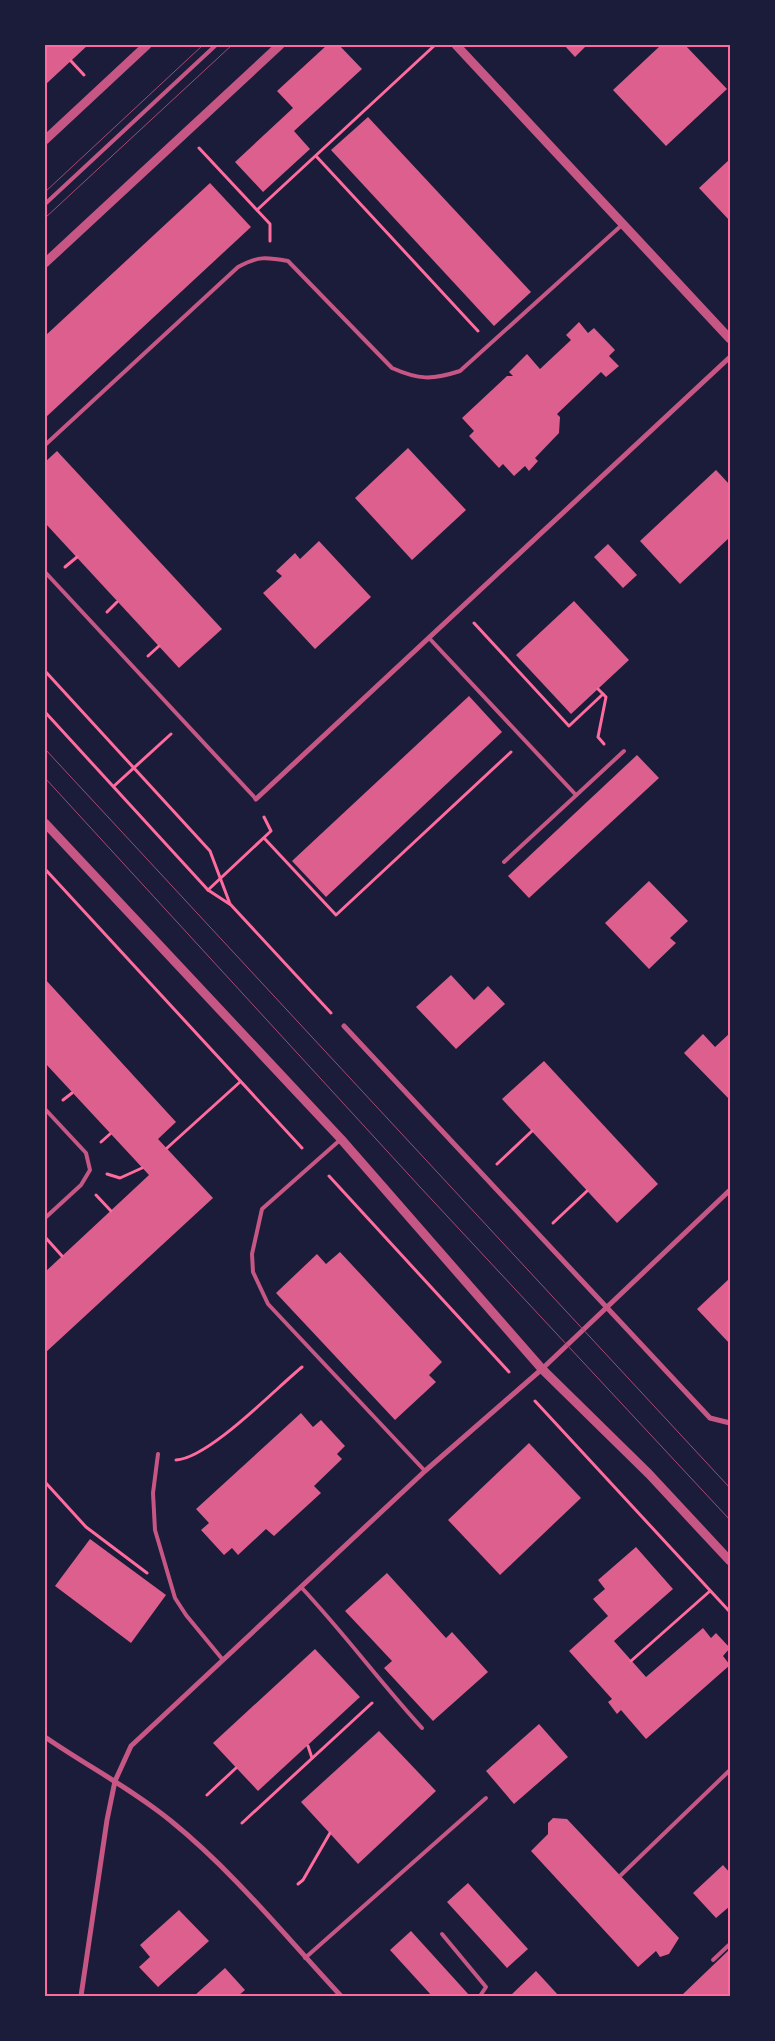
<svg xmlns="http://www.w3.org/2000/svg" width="775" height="2041" font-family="'Source Serif 4',serif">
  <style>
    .building { fill: #dd5f8e }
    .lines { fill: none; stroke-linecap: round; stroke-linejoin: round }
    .path { stroke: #ff6b9d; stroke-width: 3 }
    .service { stroke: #c65784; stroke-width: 4 }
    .minor { stroke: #c65784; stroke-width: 5 }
    .tertiary { stroke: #c65784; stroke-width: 9 }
    .tram { stroke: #a44b75; stroke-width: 1 }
    .neatline { fill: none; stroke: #ff6b9d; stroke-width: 2 }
  </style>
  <rect width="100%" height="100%" fill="#1b1b3a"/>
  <g class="building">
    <polygon points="45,45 88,45 45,85"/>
    <polygon points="327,45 339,45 362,69 294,131 310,149 263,192 235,162 293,108 277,91"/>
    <polygon points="564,45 587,45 575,57"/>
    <polygon points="661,45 685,45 727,89 666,146 613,90"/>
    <polygon points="368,117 531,292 494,326 331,150"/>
    <polygon points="730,159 730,221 699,188"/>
    <polygon points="210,183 251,227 45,418 45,336"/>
    <polygon points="579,322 588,333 594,328 615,350 609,356 619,366 606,377 601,372 557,414 560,417 559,433 535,458 538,461 529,471 525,466 514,476 503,464 499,468 469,436 474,431 462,418 507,376 513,376 509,372 527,354 540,369 571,340 566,335"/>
    <polygon points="408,448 466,510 412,560 355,498"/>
    <polygon points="57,451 222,629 179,668 45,523 45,462"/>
    <polygon points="716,470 730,485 730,537 680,584 640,541"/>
    <polygon points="319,541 371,597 315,649 263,593 282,576 276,571 295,553 300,559"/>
    <polygon points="608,544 637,575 623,588 594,557"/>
    <polygon points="574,601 629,660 571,714 516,655"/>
    <polygon points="469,696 502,732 326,897 292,861"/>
    <polygon points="637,755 659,778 529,898 508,876"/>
    <polygon points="649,881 688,921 670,938 676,943 649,969 605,923"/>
    <polygon points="451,975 474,1000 488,986 505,1004 456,1049 416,1007"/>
    <polygon points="45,979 176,1122 158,1139 213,1198 45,1353 45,1272 149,1175 45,1063"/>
    <polygon points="730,1033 730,1100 684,1053 703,1034 715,1047"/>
    <polygon points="544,1061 658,1184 617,1223 502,1099"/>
    <polygon points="340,1252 442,1362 429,1375 436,1382 395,1420 276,1293 317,1254 326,1264"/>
    <polygon points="730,1278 730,1344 697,1309"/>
    <polygon points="301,1413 313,1427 321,1420 345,1446 337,1454 342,1459 314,1486 321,1493 274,1536 266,1529 238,1555 232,1548 224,1555 201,1530 209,1523 196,1509"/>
    <polygon points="529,1443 581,1498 500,1575 448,1520"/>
    <polygon points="90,1539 166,1595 131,1643 55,1586"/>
    <polygon points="636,1547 673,1589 614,1641 646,1677 703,1628 711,1638 716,1633 730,1648 723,1656 730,1665 646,1739 621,1710 617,1714 608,1702 612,1699 569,1651 608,1616 593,1599 605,1589 598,1580"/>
    <polygon points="387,1573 446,1638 452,1632 488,1672 433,1721 384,1668 392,1661 345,1611"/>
    <polygon points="315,1649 360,1697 258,1791 213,1743"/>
    <polygon points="539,1724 568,1757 514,1804 486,1771"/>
    <polygon points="379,1731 436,1791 358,1864 301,1802"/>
    <polygon points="553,1818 567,1819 679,1938 669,1954 660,1957 656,1951 638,1967 531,1851 548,1834 548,1823"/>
    <polygon points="723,1865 730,1873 730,1906 716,1918 693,1893"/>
    <polygon points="468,1883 528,1949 507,1968 447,1902"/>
    <polygon points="179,1910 209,1941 158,1987 139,1967 150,1957 140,1945"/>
    <polygon points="411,1931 470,1996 432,1996 390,1950"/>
    <polygon points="730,1949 730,1996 684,1996 682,1995"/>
    <polygon points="225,1968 245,1990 238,1996 194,1996"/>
    <polygon points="536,1971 559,1996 510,1996"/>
  </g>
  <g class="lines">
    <g class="path">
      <polyline points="71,61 84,75"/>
      <polyline points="199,148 270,224 270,241"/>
      <polyline points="316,156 478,331"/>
      <polyline points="257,210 435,45"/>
      <polyline points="65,567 77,557"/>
      <polyline points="107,612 117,602"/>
      <polyline points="474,623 569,726 603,694"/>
      <polyline points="148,656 159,646"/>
      <polyline points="45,671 210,851 230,904"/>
      <polyline points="598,689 606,697 598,737 604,744"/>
      <polyline points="45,712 208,890 231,905 331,1013"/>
      <polyline points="114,786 171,734"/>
      <polyline points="264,838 336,915 511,752"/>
      <polyline points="45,869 302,1148"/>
      <polyline points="208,890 271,831 264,817"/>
      <polyline points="63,1100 72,1093"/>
      <polyline points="101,1142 110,1134"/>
      <polyline points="167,1148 240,1082"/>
      <polyline points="497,1164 532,1131"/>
      <polyline points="107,1174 120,1178 142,1168"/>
      <polyline points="329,1176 509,1372"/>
      <polyline points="96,1195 111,1211"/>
      <polyline points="553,1223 587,1191"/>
      <polyline points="45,1237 62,1256"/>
      <polyline points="535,1401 730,1612"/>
      <path d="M 176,1460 C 209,1458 274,1390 302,1367"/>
      <polyline points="45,1482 86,1527 147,1573"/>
      <polyline points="631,1661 710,1591"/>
      <polyline points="308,1746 312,1758"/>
      <polyline points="207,1795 236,1768"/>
      <polyline points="242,1823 372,1703"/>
      <polyline points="298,1884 303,1880 330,1833"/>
    </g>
    <g class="service">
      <polyline points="45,204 216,45"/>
      <path d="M 45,445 L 238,267 C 258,256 266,257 288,261 L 392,368 C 419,380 432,380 460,371 L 623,224"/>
      <polyline points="45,572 256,799"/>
      <polyline points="429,638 576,795"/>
      <polyline points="504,862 624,751"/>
      <polyline points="45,1109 86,1153 90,1170 81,1185 45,1218"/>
      <polyline points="340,1140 262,1209 252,1254 253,1272 268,1304 425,1471"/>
      <polyline points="158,1454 153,1493 155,1530 175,1598 186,1615 223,1660"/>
      <path d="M 301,1587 C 344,1633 380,1682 422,1728"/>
      <polyline points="621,1875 730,1770"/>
      <polyline points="442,1934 486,1987 480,1996"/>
      <polyline points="305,1958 486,1798"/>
      <polyline points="713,1960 730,1944"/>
    </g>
    <g class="minor">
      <polyline points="256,799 730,357"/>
      <polyline points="344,1026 710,1418 730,1423"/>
      <path d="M 45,1737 C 87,1766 132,1789 171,1821 C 234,1872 286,1937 341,1996"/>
      <polyline points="81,1996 107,1820 115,1781 131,1746 425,1471 542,1369 730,1190"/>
    </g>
    <g class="tertiary">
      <polyline points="456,45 730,339"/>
      <polyline points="45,140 147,45"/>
      <polyline points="45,263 280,45"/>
      <polyline points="45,823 341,1139 542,1369 649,1474 730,1561"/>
    </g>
    <g class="tram">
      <polyline points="45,192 203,45"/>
      <polyline points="45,218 232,45"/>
      <polyline points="45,749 730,1488"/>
      <polyline points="45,778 420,1187 730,1520"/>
    </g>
  </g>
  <rect width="775" height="2041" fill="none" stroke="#1b1b3a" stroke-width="92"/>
  <rect x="46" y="46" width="683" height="1949" class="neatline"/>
</svg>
